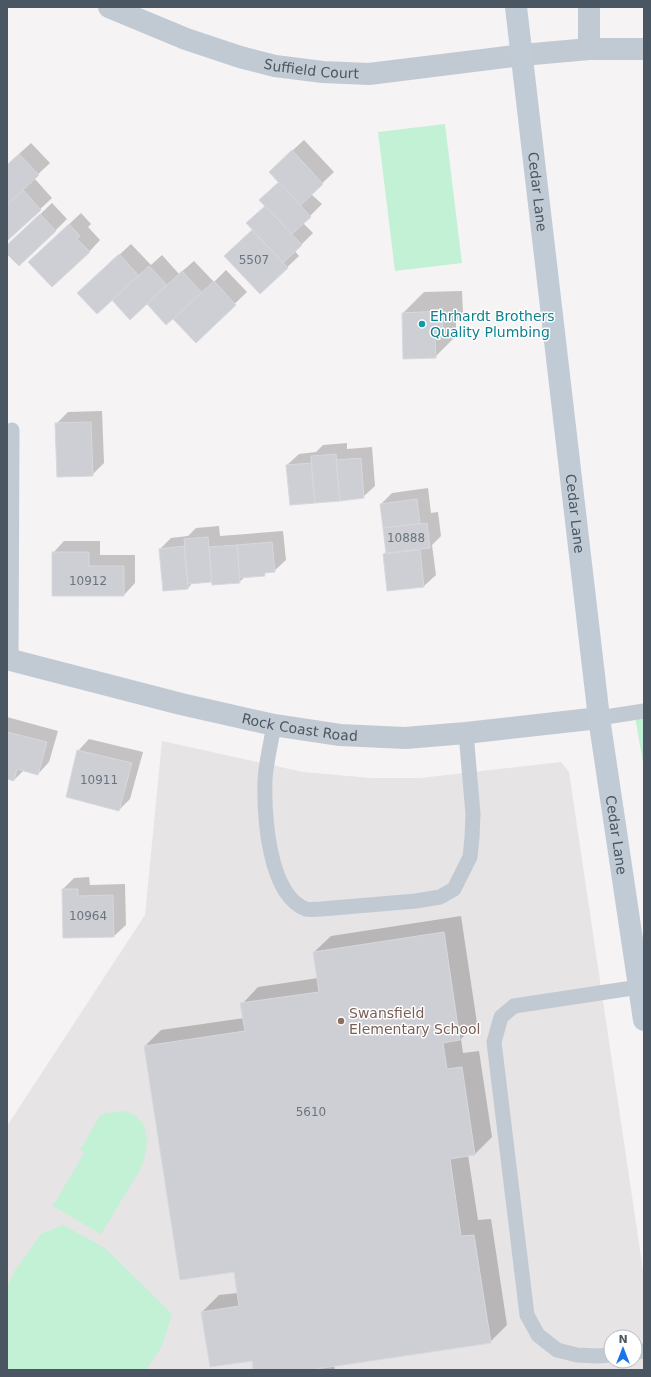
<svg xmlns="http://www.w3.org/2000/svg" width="651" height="1377" font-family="'DejaVu Sans',sans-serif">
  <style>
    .education { fill: #e6e4e5; fill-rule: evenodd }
    .green { fill: #c3f1d5 }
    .shadow { fill: #0003 }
    .building { fill: #cdcfd5; stroke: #d7d9de }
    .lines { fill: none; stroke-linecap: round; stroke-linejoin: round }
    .lane { stroke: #c1cad2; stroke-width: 15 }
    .street { stroke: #c1cad2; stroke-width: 22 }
    .secondary { stroke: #c1cbd6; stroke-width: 22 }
    .culture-dot { fill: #0f9aa8; stroke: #fff; stroke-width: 1.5 }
    .education-dot { fill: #8d6e63; stroke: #fff; stroke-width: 1.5 }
    .labels { text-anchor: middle; stroke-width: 3; stroke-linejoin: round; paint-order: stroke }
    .number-label { font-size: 12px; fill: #6b747e }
    .street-label { font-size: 14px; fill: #4a5661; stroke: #fff }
    .culture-label { font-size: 14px; fill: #0d838f; stroke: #fff; text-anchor: start }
    .education-label { font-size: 14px; fill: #785e54; stroke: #fff; text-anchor: start }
  </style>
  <rect width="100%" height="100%" fill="#f5f3f3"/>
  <path class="education" d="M 162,741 L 303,772 L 371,778 L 420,778 L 561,762 L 569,772 L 644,1277 L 644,1370 L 7,1370 L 7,1126 L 145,915 ZM 611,1337 L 635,1337 L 635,1361 L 611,1361 Z"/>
  <g class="green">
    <polygon points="445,124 462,263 395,271 378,132"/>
    <polygon points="644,714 644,769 635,716"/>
    <polygon points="126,1111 135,1115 144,1125 147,1141 145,1156 141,1168 101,1234 53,1206 84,1153 80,1150 101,1114"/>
    <polygon points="63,1225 105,1248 172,1314 162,1346 146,1370 7,1370 7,1288 14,1272 41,1234"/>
  </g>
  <g class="shadow">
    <polygon points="304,140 334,172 311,194 322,204 303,223 313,233 295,251 299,256 260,293 237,245 253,229 266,206 272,188 280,181 282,160"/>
    <polygon points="31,143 50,163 34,178 52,198 7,240 7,165"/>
    <polygon points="52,203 67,219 55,231 7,252 7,246"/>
    <polygon points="81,213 91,224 88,227 100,240 89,252 29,262"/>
    <polygon points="131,244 151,265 162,255 179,274 194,261 214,282 226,270 247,292 196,341 173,318 166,324 147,303 112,299 90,282"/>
    <polygon points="462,291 463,314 456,322 456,336 435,357 403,313 424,292"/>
    <polygon points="102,411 104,463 92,475 56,424 68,412"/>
    <polygon points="347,443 347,449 372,447 375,486 363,497 291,504 287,465 299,454 316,452 323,445"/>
    <polygon points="428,488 431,513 438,512 441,536 432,545 436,575 424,586 388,590 384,554 386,552 381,504 392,493"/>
    <polygon points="219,526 220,536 283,531 286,560 274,571 267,572 264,575 245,577 239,582 213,580 193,582 188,588 160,549 171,538 188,536 196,528"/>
    <polygon points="64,541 100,541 100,555 135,555 135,583 124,595 53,553"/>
    <polygon points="7,717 58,731 49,762 38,774 24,770 14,780 7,778"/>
    <polygon points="89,739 143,752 130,799 119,810 78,751"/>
    <polygon points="89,877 90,885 125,884 126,925 114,936 64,937 63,889 74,878"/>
    <polygon points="461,916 477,1023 461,1039 463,1053 479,1051 492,1137 475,1154 468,1155 478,1220 491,1219 507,1325 490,1342 334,1365 335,1370 254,1370 253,1360 202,1312 219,1295 238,1293 235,1271 145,1046 161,1030 244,1018 242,1004 258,987 318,978 314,952 331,936"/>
  </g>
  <g class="building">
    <polygon points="292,150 323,184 300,206 269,172"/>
    <polygon points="19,154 39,175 7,205 7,165"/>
    <polygon points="279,182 311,217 292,234 259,200"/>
    <polygon points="23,190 41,210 7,241 7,205"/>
    <polygon points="265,206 302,245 283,263 246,223"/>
    <polygon points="40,214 56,231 19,266 7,254 7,245"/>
    <polygon points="69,224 80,236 77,239 90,252 52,287 28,262"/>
    <polygon points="252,230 288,268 260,294 224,256"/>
    <polygon points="119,254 139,276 97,314 77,293"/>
    <polygon points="149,266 167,285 130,320 112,300"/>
    <polygon points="182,271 202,293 166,325 147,304"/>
    <polygon points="214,281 236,305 196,343 173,319"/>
    <polygon points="442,311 443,336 435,337 436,358 403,359 402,313"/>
    <polygon points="91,422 93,476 57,477 55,423"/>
    <polygon points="336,454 340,501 315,503 311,456"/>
    <polygon points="361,458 364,498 340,501 336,460"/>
    <polygon points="311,463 315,503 290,505 286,465"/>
    <polygon points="417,499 420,524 383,528 380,504"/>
    <polygon points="427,523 430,548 386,553 383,528"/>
    <polygon points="208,537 212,582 188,584 184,539"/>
    <polygon points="272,542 275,572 264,573 265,576 239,578 237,545"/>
    <polygon points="237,545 240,583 212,585 209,547"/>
    <polygon points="184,546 188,589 163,591 159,549"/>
    <polygon points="420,550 424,587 387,591 383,554"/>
    <polygon points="52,552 89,552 89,566 124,566 124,596 52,596"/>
    <polygon points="7,732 47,742 38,775 17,769 14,781 7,779"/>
    <polygon points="77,750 132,763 119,811 66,797"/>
    <polygon points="62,889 78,889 78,896 113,895 114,937 63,938"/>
    <polygon points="444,932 460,1040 443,1043 447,1069 462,1067 475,1155 450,1159 461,1236 474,1235 491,1343 316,1369 316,1370 253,1370 252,1361 210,1367 201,1312 239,1306 234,1272 180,1280 144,1046 245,1031 240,1003 319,992 313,952"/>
  </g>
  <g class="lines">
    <g class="lane">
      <polyline points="11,660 12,430"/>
      <polyline points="599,718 644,711"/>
      <path d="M 274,725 C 271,743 266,762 265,780 C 264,814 268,895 306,909 C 310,910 316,909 321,909 L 416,901 L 440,897 L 454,889 L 470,857 L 472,838 L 473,814 L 466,733"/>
      <polyline points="635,1352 644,1351"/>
      <polyline points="611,1355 598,1356 577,1355 557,1350 538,1335 527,1315 494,1042 501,1017 514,1006 639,987"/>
    </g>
    <g class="street">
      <path id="s1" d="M 109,7 L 186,39 L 240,57 L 275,66 L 323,72 L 369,74 L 522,55 L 589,49 L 644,49"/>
      <polyline points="589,7 589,49"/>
      <path id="s2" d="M 7,659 L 181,704 L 274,725 L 340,735 L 405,738 L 466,733 L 599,718"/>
    </g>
    <path class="secondary" id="s3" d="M 516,7 L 599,718 L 644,1020"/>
  </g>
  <circle class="culture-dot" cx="422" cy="324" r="4"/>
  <circle class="education-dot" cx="341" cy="1021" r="4"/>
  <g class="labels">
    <g class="number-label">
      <text x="254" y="264">5507</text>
      <text x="406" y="542">10888</text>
      <text x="88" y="585">10912</text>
      <text x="99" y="784">10911</text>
      <text x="88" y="920">10964</text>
      <text x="311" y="1116">5610</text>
    </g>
    <g class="street-label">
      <text dy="5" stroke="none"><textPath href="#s1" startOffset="213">Suffield Court</textPath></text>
      <text dy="5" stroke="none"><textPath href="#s3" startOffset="186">Cedar Lane</textPath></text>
      <text dy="5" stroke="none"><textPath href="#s3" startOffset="510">Cedar Lane</textPath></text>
      <text dy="5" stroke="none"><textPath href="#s2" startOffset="301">Rock Coast Road</textPath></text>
      <text dy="5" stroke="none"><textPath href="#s3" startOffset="834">Cedar Lane</textPath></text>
    </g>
    <g class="culture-label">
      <text x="430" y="321">Ehrhardt Brothers<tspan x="430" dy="16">Quality Plumbing</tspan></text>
    </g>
    <g class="education-label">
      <text x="349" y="1018">Swansfield<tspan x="349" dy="16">Elementary School</tspan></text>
    </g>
  </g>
  <rect width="651" height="1377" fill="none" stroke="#4a5661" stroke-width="16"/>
  <g transform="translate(623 1349)"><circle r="19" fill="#ffffff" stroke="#b7bbc0"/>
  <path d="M0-3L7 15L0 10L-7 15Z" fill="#1a73e8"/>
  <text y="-6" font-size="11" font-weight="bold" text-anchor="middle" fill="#4a5661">N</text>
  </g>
</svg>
